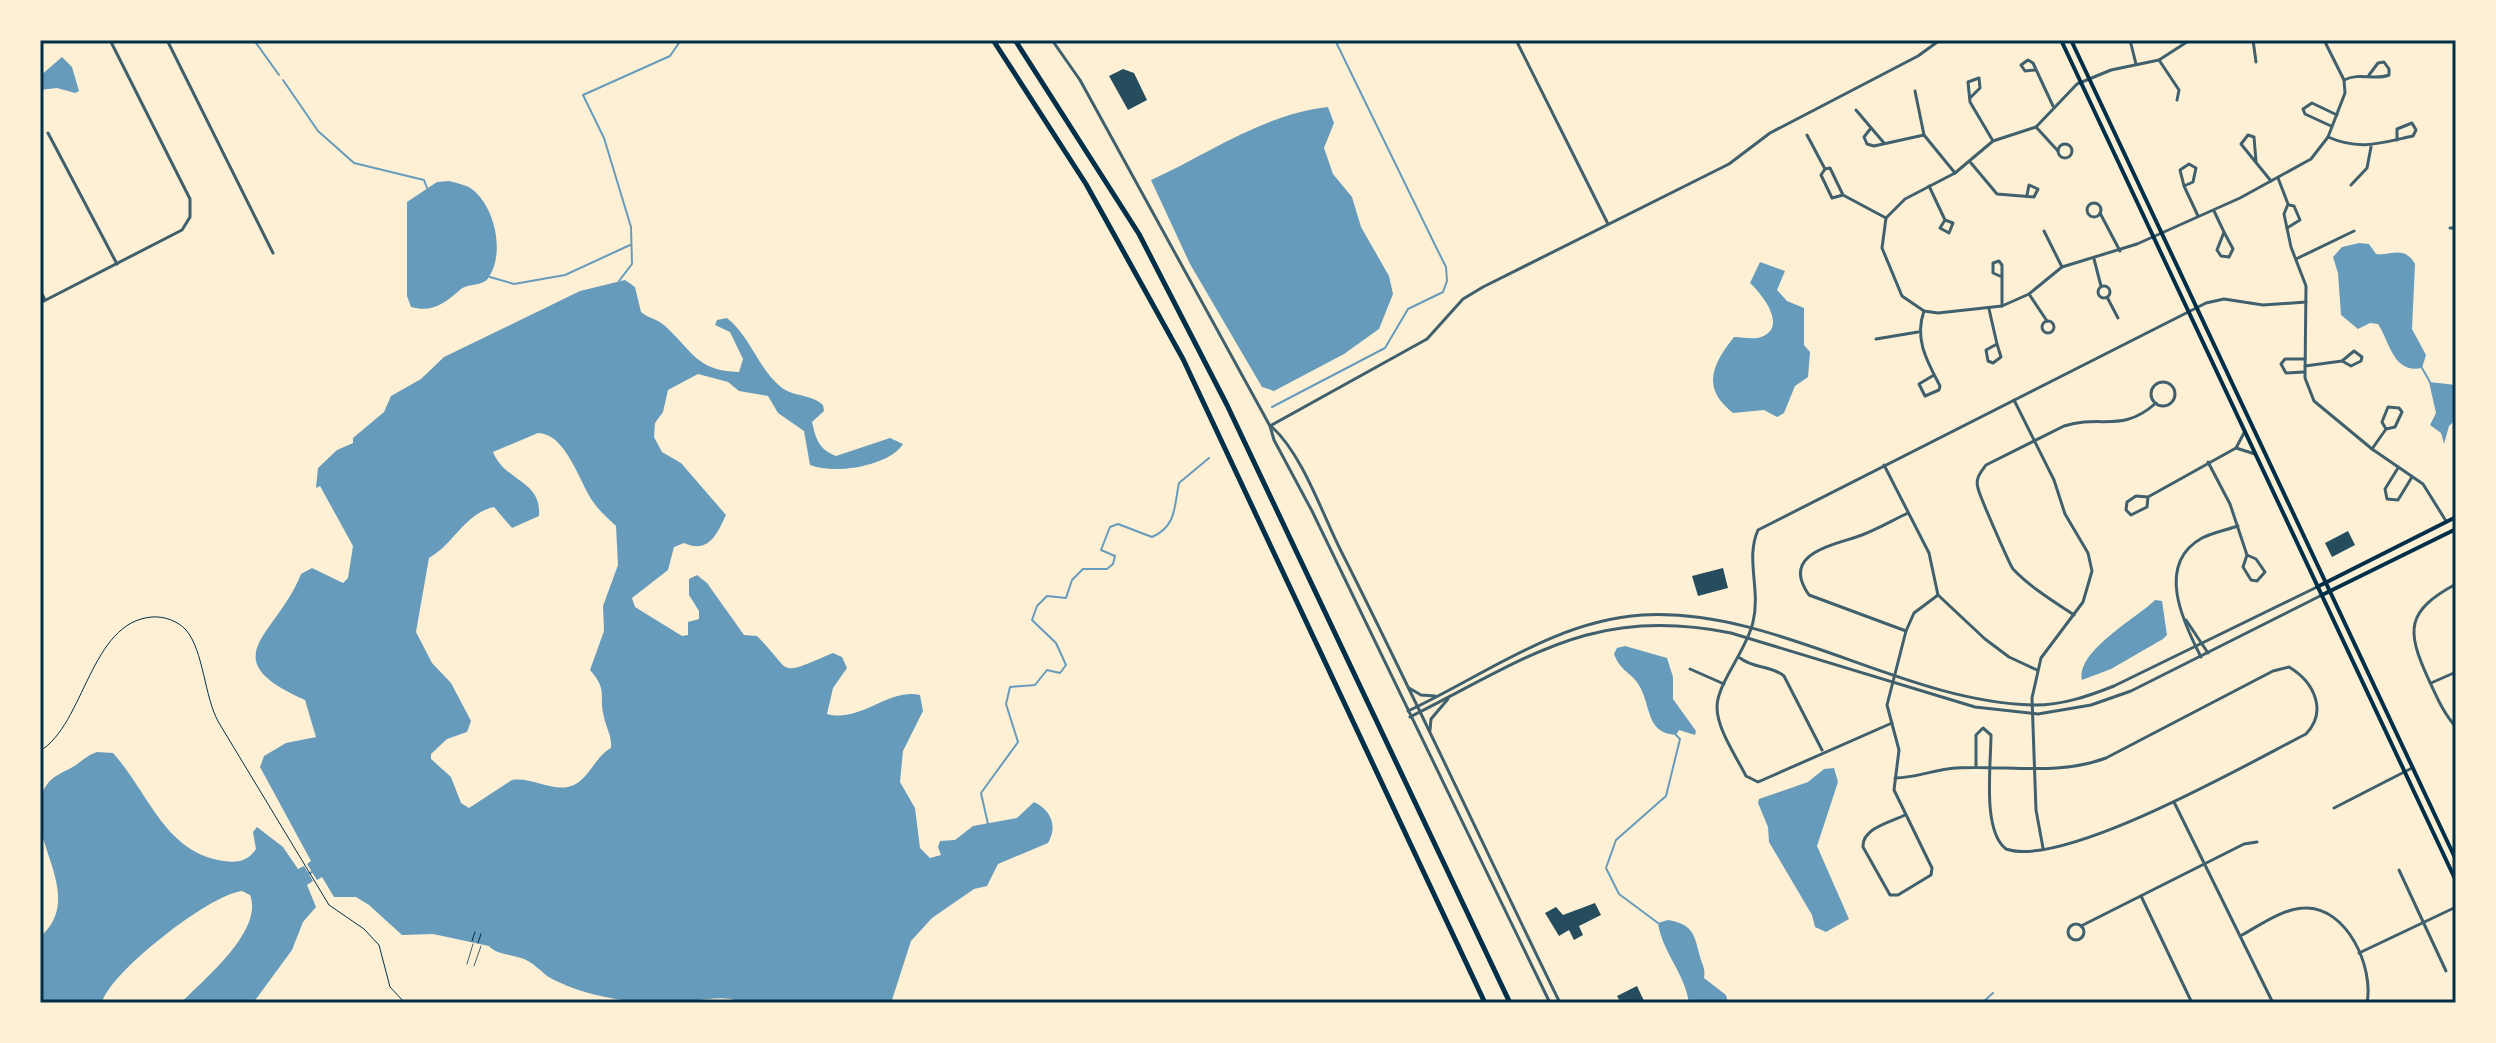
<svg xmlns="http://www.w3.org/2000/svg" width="2496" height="1043" font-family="Karla,sans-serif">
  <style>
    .water { fill: #669bbc; fill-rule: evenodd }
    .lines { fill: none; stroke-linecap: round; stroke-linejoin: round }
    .stream { stroke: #669bbc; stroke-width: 2 }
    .building { fill: #264d5e }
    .path { stroke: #003049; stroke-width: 1 }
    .service { stroke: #3f606c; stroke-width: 1 }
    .minor { stroke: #3f606c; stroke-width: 3 }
    .tertiary { stroke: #3f606c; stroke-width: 3 }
    .secondary { stroke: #003049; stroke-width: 4 }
    .motorway { stroke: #003049; stroke-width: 5 }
    .neatline { fill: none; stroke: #003049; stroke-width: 3 }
  </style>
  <rect width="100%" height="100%" fill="#fdf0d5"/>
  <g class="water">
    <polygon points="62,57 72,67 79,91 75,93 57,88 40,90 40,76"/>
    <path d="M 1328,107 L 1334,123 L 1324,148 L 1333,174 L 1352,197 L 1361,227 L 1389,276 L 1393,294 L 1379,329 L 1344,354 L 1274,391 L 1262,387 L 1190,264 L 1151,180 C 1207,155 1263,114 1328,107 Z"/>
    <path d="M 449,181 C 456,183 468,185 473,190 C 495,208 505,252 489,277 C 483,287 469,283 461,289 C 445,303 433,313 411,307 L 407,296 L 407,202 L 437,182 Z"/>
    <path d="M 2359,243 L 2369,244 L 2376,254 C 2392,256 2404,245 2415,264 L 2412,329 L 2426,355 L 2422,368 C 2393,374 2390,342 2378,324 L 2370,323 L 2358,329 L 2341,315 L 2338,273 L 2333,257 L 2342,247 Z"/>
    <path d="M 1760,262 L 1785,271 L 1777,290 L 1787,301 L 1804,308 L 1804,345 L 1810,352 L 1808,377 L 1795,386 L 1784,413 L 1777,417 L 1764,410 L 1733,413 C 1701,388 1712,365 1734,337 C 1742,337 1753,340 1761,337 C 1789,327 1761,293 1750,283 Z"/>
    <path d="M 625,280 L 635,287 L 641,312 C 648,318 657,319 664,325 C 692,350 696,371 739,372 L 743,359 L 730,332 L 715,325 L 717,320 L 727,318 C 751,337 758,369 782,388 C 795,397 811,394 823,405 L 824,411 L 812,422 C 816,440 819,449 836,456 L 890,438 L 903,444 C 889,466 835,475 810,465 L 804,431 L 778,413 L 768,396 L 739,391 L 728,382 L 698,374 L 668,390 L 663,412 L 655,423 L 654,437 L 662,452 L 681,463 L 726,515 C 717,534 709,554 684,543 L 674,547 L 668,570 L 632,598 L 635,607 L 682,636 L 688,635 L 688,622 L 699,619 L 699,611 L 689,595 L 689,579 L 697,575 L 707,583 L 744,635 L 757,636 C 795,674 775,677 833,653 L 842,657 L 847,668 L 833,688 L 827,714 C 861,723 888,688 920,695 L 923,711 L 903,751 L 900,782 L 915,808 L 920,848 L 930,858 L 941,855 L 938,847 L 940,841 L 955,840 L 973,826 L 1017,818 L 1034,802 C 1051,810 1058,826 1048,843 L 998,864 L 987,886 L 974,889 L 932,918 L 911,941 L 891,1003 L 733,1003 L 732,999 C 709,996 697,1002 678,1003 C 639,1005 582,997 547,976 C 541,971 535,965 528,961 C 516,954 497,956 489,946 L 433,934 L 402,935 L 369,905 L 356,897 L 334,897 L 322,877 L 317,880 L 307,864 L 311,861 L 260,767 L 264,756 L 286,743 L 316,737 L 305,700 C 210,658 277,636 301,574 L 312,568 L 343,583 L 348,578 L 353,546 L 320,486 L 316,488 L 318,468 L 337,450 L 353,443 L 353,438 L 384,412 L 391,396 L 421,379 L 444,357 L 580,291 ZM 538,433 C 567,434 579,483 594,503 C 600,512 609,519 616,526 L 618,565 L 603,606 L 604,631 L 590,670 C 609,692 598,695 604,717 C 606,728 612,735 611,748 C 597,756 592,771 580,781 C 560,798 534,776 512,780 L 469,808 L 461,803 L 451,777 L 431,759 L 431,754 L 447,739 L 467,732 L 471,721 L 451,683 L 432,663 L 416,632 L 429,558 C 454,544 464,514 494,507 L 512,528 L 539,516 C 542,480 505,482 493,452 Z"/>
    <polygon points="2429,382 2456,385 2456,419 2449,426 2444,444 2441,433 2430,425 2436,413"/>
    <path d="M 2155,600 L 2162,601 L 2167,635 L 2163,639 L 2111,669 L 2082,680 C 2076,651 2137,618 2155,600 Z"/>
    <path d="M 1625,646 L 1667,658 L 1673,677 L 1673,699 L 1696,731 L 1695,735 L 1679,730 L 1676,735 C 1647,733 1651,709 1641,689 C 1634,673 1621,673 1614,654 L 1617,648 Z"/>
    <path d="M 97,752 L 113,753 C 149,793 165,853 224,861 C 238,863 248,861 256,849 L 253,832 L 257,827 L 283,847 L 298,869 L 304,866 L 313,881 L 307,885 L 316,907 L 303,922 L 292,950 L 253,1003 L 181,1003 C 203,980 264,931 250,895 L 242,891 C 210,894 109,973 102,1003 L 40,1003 L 40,937 C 91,893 15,829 46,786 C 52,776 62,773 71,768 C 80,763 87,755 97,752 Z"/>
    <polygon points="1834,768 1838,782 1817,846 1849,919 1826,932 1815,927 1812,915 1769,842 1768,827 1758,803 1759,799 1808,782 1824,769"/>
    <path d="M 1668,920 C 1691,924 1694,932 1699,953 C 1701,963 1706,968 1704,978 L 1726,995 L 1728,1003 L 1689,1003 C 1685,973 1662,952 1658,923 Z"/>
  </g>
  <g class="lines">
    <g class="stream">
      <polyline points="254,40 279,75"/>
      <polyline points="283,80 318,131 354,163 424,180 427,188"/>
      <polyline points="490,277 514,284 565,275 630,245"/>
      <polyline points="619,281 632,264 631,227 604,138 583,95 670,56 681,40"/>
      <polyline points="2422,368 2430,382"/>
      <polyline points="1272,407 1385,348 1408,309 1443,292 1447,281 1446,267 1436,247 1335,40"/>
      <path d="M 988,824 L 981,793 L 1018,742 L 1006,704 L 1010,687 L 1035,685 L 1047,670 L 1060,673 L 1066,665 L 1056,643 L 1032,620 L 1037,606 L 1047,596 L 1066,598 L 1072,580 L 1083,569 L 1107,569 L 1113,564 L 1115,556 L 1101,550 L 1110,527 L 1118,524 L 1152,537 C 1177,526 1174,506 1179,483 L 1209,458"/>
      <polyline points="308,874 312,872"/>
      <polyline points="1658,923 1619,894 1606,868 1616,840 1666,796 1680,739 1676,735"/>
      <polyline points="1972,1003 1983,1002 1993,993"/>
    </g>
  </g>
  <g class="building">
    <polygon points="1123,69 1134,73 1147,100 1128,110 1109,76"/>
    <polygon points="2348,531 2355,545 2332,557 2325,543"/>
    <polygon points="1723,568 1728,588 1698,596 1692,576"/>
    <polygon points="1595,903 1601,915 1579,926 1583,935 1574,940 1569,930 1559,936 1545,913 1556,907 1563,915"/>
    <polygon points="1637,986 1645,1003 1621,1003 1617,996"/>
  </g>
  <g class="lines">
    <g class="path">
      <path d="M 40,751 C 85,724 90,622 152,617 C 164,616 178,621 186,630 C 204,651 204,697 219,723 L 329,905 L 364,929 L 379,945 L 390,987 L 405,1003"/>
      <polyline points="472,941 475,932"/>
      <polyline points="478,943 481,934"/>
    </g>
    <g class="service">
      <polyline points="467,964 473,944"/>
      <polyline points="474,966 481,946"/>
    </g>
    <g class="minor">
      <polyline points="167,40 273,253"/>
      <polyline points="1516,40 1608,224"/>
      <polyline points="2130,40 2136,64"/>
      <polyline points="2190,40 2159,60 2111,70 2077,84 2036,127 1993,141 1955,173 1905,199 1886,218 1882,248 1902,296 1924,311 1938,313 2002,306 2029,294 2062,267 2137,244 2240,198 2311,159 2328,137 2345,93 2344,80 2324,40"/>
      <polyline points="2253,40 2256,62"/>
      <polyline points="2159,60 2179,90 2177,100"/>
      <polyline points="2035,70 2025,71 2021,65 2028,60 2033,63 2053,106"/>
      <path d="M 2344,80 C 2360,72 2374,81 2389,75 L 2389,69 L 2384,62 L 2378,63 L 2369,75"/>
      <polyline points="1915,91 1924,135 1955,173"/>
      <polyline points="1970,98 1980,88 1979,78 1968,82 1970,102 1993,141"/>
      <polyline points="1856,110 1884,143"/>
      <polyline points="2331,126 2305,114 2303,109 2312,103 2337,115"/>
      <polyline points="2036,127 2058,151"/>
      <polyline points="1871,128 1864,137 1867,144 1874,146 1924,135"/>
      <polyline points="48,133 117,264"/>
      <polyline points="1807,135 1825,169"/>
      <path d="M 2328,137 C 2360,151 2381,143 2413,136 L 2416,130 L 2412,123 L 2397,129 L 2397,140"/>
      <circle cx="2065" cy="151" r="7"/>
      <polyline points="2256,161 2254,137 2248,135 2241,144 2271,181"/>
      <polyline points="1971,163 1997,194 2034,197 2038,189 2029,185 2027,195"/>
      <polyline points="2278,178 2288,204 2284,214 2291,247 2306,286 2305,378 2314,401 2372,449 2423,484 2446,521"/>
      <polyline points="2351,185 2367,168 2371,147"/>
      <polyline points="1929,186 1945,220 1953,223 1949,233 1940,228 1945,220"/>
      <polyline points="2184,186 2180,170 2189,164 2196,168 2193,182 2184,186 2198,216"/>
      <polyline points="1843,195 1832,198 1821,175 1825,169 1830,168 1843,195 1886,218"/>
      <circle cx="2094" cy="210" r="7"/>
      <polyline points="2214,211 2224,232 2217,250 2221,256 2229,257 2233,249 2224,232"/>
      <polyline points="2100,213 2120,251"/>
      <polyline points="2287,228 2300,220 2294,206 2289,205"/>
      <polyline points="2450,228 2456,228"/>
      <polyline points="2044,231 2062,267"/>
      <polyline points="2094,259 2101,286"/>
      <polyline points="2296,259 2354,231"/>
      <polyline points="2002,277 1993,273 1993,263 1999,261 2002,265 2002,306"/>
      <circle cx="2104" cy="292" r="6"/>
      <polyline points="40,290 45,300"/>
      <polyline points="2029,294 2047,321"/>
      <polyline points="2107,297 2118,318"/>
      <polyline points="40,303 182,230 190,217 190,199 110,40"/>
      <polyline points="1989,309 1997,344 1986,350 1988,361 1993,363 2001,357 1997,344"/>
      <path d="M 1924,311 C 1914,339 1927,361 1940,386 L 1939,390 L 1925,396 L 1919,384 L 1934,375"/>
      <circle cx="2048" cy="327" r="6"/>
      <polyline points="1876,339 1918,332"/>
      <polyline points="2305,366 2342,361 2354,351 2362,357 2361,361 2351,366 2342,361"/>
      <polyline points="2304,372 2286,373 2281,364 2285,359 2305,359"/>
      <circle cx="2163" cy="394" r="12"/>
      <polyline points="2014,400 2054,480 2065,514 2088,553 2092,571 2083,602 2041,658 2032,698 2036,810 2043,848"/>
      <polyline points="1270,426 1427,339 1463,299 1483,287 1729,164 1770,133 1918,56 1940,40"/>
      <polyline points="2236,448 2255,454"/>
      <polyline points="2372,449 2386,429 2395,427 2402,412 2399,408 2388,407 2382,422 2386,429"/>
      <polyline points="2208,462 2230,504 2247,555"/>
      <polyline points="1884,465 1929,553 1938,595 1985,639 2009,657 2037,670"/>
      <polyline points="2398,468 2385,489 2387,499 2398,500 2412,477"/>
      <polyline points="2148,497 2147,507 2131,515 2126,510 2127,502 2136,496 2148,497 2236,448 2245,431"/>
      <polygon points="2247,555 2256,559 2265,572 2257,581 2251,580 2243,567"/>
      <path d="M 2456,584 C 2406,611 2406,630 2428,678 C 2436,695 2443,713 2456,727"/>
      <path d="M 2074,615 C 2053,601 2030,587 2013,569 C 2010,565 1979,495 1978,488 C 1975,478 1981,472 1986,465 L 2064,426 C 2102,414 2121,434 2156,403"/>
      <polyline points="2186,620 2208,653"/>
      <path d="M 1906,631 L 1809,595 C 1779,553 1835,545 1862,535 C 1878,529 1893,520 1908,513"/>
      <path d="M 2201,657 C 2183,622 2155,564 2202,538 C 2212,533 2226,530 2238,526"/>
      <path d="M 1740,658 C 1754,669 1771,665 1784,676 L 1822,750"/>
      <polyline points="1690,669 1724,684"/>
      <polyline points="2431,683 2456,672"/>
      <path d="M 1892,723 L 1758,782 L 1746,776 C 1736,756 1717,729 1717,707 C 1717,683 1747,650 1753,622 C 1761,589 1745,559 1758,530 L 2206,303 L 2224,299 L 2263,305 L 2306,302"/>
      <path d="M 1895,778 C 1917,778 1935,769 1956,768 C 2006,765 2059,776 2106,758 L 2273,671 L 2289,667 C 2314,682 2328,711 2306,734 C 2249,763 2064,869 2006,849 C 1982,831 1991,765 1991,735 L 1983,728 L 1976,735 L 1976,767"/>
      <polyline points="2174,802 2273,1003"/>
      <polyline points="2334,808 2412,768"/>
      <path d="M 1905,815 C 1891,822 1862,828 1863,847 L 1890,895 L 1898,895 L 1931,875 L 1932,868 L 1894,790 L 1899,750 L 1887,705 L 1906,631 L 1914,613 L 1938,595"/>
      <polyline points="2399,870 2446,971"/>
      <polyline points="2141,896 2192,1003"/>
      <circle cx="2076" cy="932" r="8"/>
      <polyline points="2081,926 2244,844 2257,842"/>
      <path d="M 2242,935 C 2260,925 2284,908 2305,908 C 2347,907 2374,967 2367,1003"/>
      <polyline points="2359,953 2456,907"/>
    </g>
    <g class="tertiary">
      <polyline points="1052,40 1080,80 1270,426 1274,440 1312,511 1550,1003"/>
      <path d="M 1272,427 C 1302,454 1322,513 1340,549 C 1416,699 1486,852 1560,1003"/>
      <polyline points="1409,688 1421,695 1435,696"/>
      <path d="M 1408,711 C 1485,675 1555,621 1642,615 C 1775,607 1900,701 2032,705 C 2060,706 2089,696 2114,686 L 2317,587"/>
      <path d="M 1410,717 C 1528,658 1593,605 1731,633 L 1975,707 L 2038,714 L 2091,705 L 2131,691 L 2320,596"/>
      <polyline points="1430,730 1431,719 1448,699"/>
    </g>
    <g class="secondary">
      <polyline points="2061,40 2456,881"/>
      <polyline points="2071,40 2456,860"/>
      <polyline points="2317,587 2456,517"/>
      <polyline points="2322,595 2456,529"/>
    </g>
    <g class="motorway">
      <polyline points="993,40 1086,184 1183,359 1485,1003"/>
      <polyline points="1015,40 1139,234 1227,405 1510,1003"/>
    </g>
  </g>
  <rect width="2496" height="1043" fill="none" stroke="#fdf0d5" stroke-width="84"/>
  <rect x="42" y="42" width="2412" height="959" class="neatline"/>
</svg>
